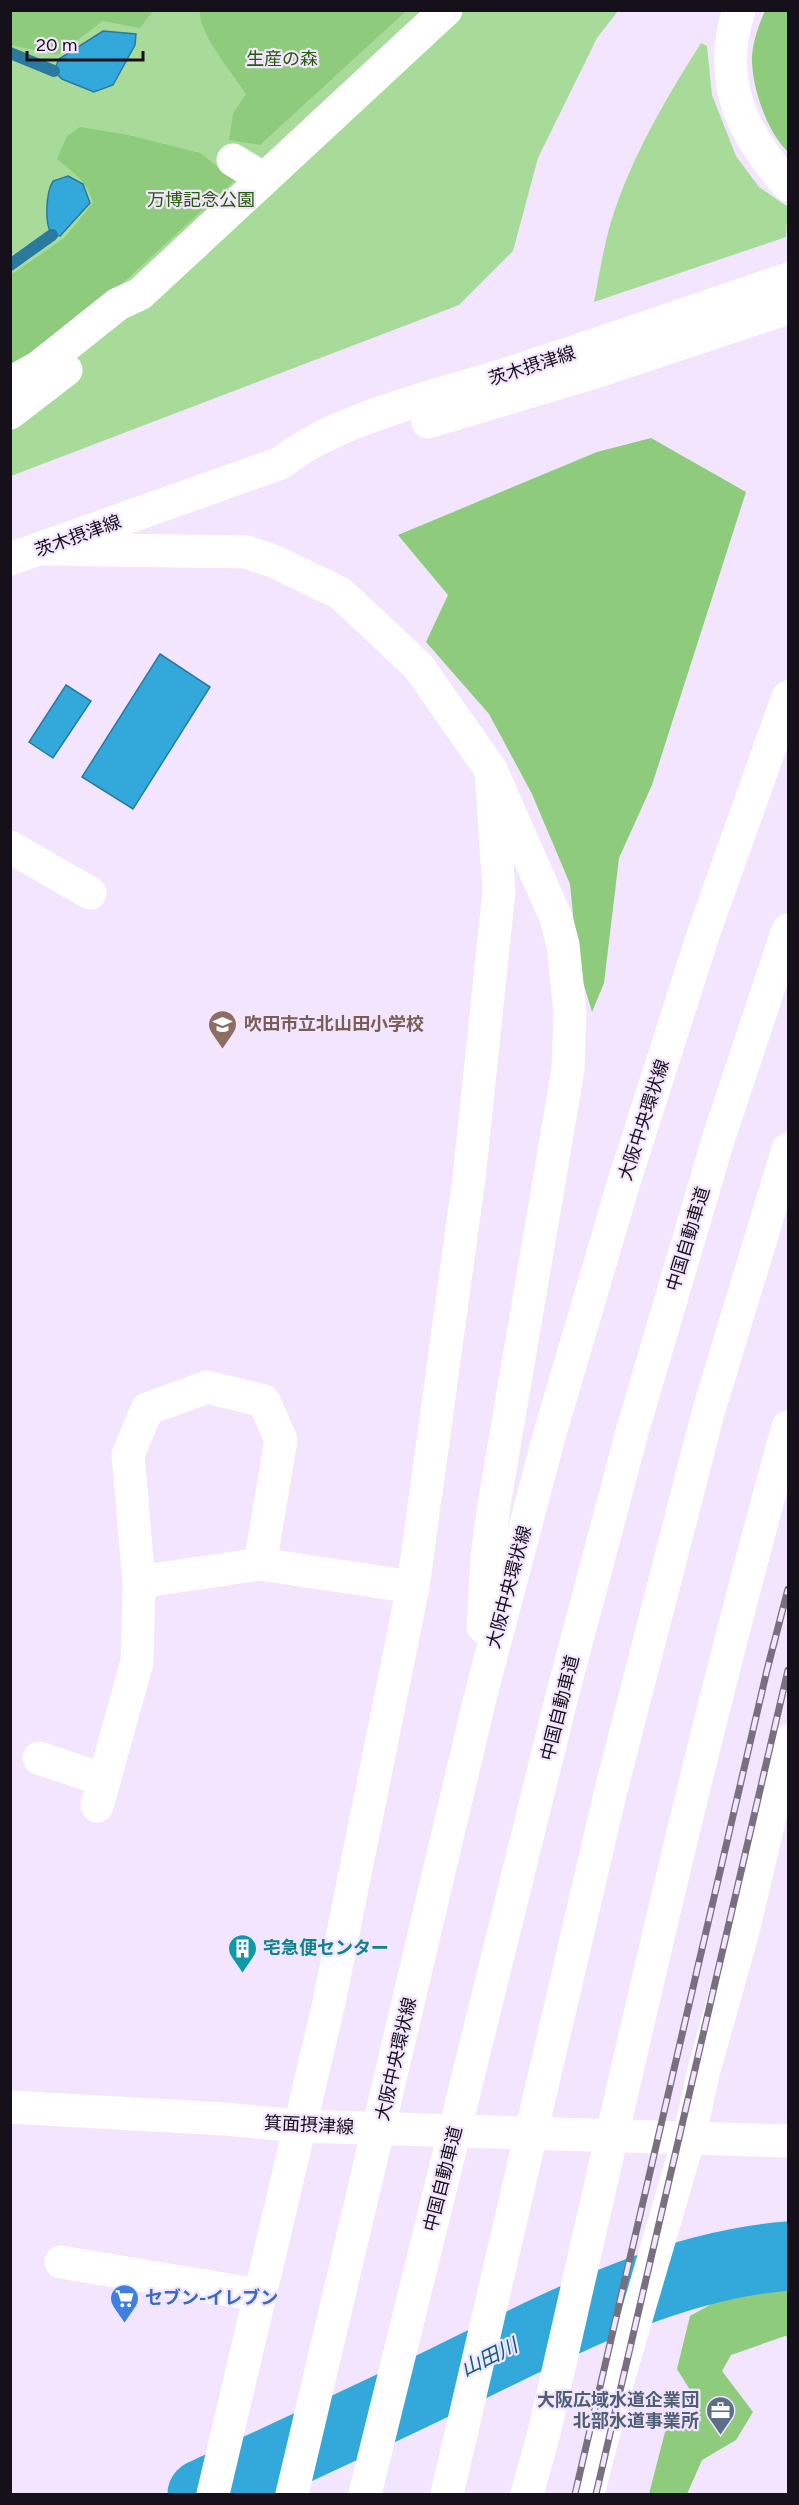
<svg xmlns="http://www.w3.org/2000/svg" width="799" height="2505" font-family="Figtree,'Noto Sans JP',sans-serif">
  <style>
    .green { fill: #a8db99 }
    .forest { fill: #8ecb7c }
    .water { fill: #33a8da; stroke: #2a7aa0; stroke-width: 1.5 }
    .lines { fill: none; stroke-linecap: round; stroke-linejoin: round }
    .stream { stroke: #2a7aa0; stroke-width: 12 }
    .river { stroke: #33a8da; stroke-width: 69 }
    .minor { stroke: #fff; stroke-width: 33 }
    .major { stroke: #fff; stroke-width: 33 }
    .highway { stroke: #fff; stroke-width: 33 }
    .rail-casing { stroke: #786f7f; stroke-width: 7 }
    .rail { stroke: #f2e5fd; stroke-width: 4.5; stroke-dasharray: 14; stroke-linecap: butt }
    .labels { text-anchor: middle; stroke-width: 4.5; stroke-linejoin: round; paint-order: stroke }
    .park-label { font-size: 18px; fill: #235b09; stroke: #f2e5fd }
    .street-label { font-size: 18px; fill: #16101a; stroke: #f2e5fd }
    .education-label { font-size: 18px; font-weight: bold; fill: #785e54; stroke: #f2e5fd; text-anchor: start }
    .culture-label { font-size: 18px; font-weight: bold; fill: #0d838f; stroke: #f2e5fd; text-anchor: start }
    .shop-label { font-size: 18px; font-weight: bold; fill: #366cbe; stroke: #f2e5fd; text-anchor: start }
    .service-label { font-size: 18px; font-weight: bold; fill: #4e5e75; stroke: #f2e5fd; text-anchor: end }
    .water-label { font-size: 20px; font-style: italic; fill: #036082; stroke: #f2e5fd }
  </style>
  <rect width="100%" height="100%" fill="#f2e5fd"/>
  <g class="green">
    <polygon points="11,11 618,11 597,38 538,158 513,251 459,305 11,476"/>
    <path d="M 701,43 L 707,46 L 712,95 L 736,156 L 759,187 L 788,207 L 786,237 L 594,302 C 599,276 603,250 610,225 C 630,159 665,100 701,43 Z"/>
  </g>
  <g class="forest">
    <polygon points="11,10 153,10 153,11 140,28 103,21 57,55 11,45"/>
    <path d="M 200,10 L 406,10 L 406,11 L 260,145 L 229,140 L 233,114 L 246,94 C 234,75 197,32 200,10 Z"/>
    <path d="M 765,11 L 788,11 L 788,152 C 767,132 751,86 752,56 C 753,41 759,24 765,11 Z"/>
    <path d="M 80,127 L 128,135 L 200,153 L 235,180 L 102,302 L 11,370 L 11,275 L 64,238 L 93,203 C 88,182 73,172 57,159 L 67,136 Z"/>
    <polygon points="651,438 746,492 652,785 619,858 604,983 592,1012 578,965 570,884 532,794 489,714 426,642 448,595 398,535 597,452"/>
    <polygon points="788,2281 788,2337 785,2336 731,2355 722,2371 753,2412 736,2440 702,2460 687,2494 649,2494 665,2432 700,2406 677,2369 690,2316 729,2294"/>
  </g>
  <g class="water">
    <polygon points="103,31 136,34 135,45 113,85 94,92 62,79 54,71 59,59"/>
    <path d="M 68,176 L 83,184 L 90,203 L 60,236 L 52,235 C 44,224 46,193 53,181 Z"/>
    <polygon points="160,654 210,687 133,809 82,777"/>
    <polygon points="66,685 91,701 53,758 29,742"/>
  </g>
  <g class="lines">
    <g class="stream">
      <polyline points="10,53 54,71"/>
      <polyline points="10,265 52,235"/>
    </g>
    <path class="river" d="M 202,2494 C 284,2456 367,2418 449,2378 C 558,2325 666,2266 788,2256"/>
    <g class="minor">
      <polyline points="233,160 264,179"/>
      <polyline points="10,383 39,367 118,304 140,294 446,10"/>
      <polyline points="10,413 66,370"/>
      <polyline points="10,847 90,893"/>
      <polyline points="139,1582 260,1564 413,1587"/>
      <polyline points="39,1758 104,1780"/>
      <polyline points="97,1806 137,1662 139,1582 128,1455 147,1409 207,1387 264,1401 281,1440 260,1564"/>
      <polyline points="61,2262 259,2295"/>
    </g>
    <g class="major">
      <path d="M 739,10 C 716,80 742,134 788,185"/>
      <polyline points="428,422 589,374 788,308"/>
      <polyline points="42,549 246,552 273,561 340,593 418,666 491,770 556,918 563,945 570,1013 568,1070 494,1505 487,1556 483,1627"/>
      <path d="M 10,559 L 281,463 C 335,419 436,396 504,375 C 599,344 694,311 788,279"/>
      <polyline points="10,2107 225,2119 300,2126 788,2141"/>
      <polyline points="213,2494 328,2007 413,1587 469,1178 499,891 491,770"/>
      <polyline points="292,2494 480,1698 550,1433 624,1182 704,932 788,697"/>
      <path d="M 527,2494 L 544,2433 C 621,2097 695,1760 788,1427"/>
      <polyline points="588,2494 611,2404 689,2138 704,2070 743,1931 788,1741"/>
    </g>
    <g class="highway">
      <polyline points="365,2494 562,1696 632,1432 718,1140 788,930"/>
      <polyline points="447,2494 610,1794 708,1413 788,1149"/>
    </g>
    <defs>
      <g id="rail">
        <polyline points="575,2494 767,1670 788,1589"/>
        <polyline points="596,2494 788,1670"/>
      </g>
    </defs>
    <use href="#rail" class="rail-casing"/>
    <use href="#rail" class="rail"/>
  </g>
  <defs>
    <symbol id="school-pin" viewBox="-11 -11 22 30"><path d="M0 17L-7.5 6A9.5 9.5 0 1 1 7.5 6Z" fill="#8d6e63" stroke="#f2e5fd"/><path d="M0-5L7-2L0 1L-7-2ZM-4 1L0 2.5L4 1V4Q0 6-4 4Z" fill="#fff"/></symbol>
    <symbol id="building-pin" viewBox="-11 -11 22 30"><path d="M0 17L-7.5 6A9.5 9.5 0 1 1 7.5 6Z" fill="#0f9aa8" stroke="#f2e5fd"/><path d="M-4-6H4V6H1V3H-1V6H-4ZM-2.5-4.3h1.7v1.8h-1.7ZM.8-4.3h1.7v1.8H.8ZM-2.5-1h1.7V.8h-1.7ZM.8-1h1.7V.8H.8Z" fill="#fff"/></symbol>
    <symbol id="supermarket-pin" viewBox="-11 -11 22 30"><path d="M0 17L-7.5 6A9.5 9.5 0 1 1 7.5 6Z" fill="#3f7fe0" stroke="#f2e5fd"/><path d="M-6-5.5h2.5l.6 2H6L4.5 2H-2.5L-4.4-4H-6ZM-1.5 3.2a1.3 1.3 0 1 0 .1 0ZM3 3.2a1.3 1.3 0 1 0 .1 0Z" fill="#fff"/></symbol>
    <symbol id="office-pin" viewBox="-11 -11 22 30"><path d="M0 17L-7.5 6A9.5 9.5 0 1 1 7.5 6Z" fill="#5c6f8a" stroke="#f2e5fd"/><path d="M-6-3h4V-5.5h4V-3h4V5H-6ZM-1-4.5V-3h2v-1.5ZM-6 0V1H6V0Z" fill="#fff"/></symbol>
  </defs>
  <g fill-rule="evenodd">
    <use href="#school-pin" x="206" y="1008" width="33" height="45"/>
    <use href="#building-pin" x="226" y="1932" width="33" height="45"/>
    <use href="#supermarket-pin" x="108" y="2282" width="33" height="45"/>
    <use href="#office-pin" x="704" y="2394" width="33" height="45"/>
  </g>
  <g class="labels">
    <g class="park-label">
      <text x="282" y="65">生産の森</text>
      <text x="201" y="206">万博記念公園</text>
    </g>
    <g class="street-label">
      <text transform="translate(532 366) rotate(-18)" y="6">茨木摂津線</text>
      <text transform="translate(78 536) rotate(-20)" y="6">茨木摂津線</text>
      <text transform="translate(644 1120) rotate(-72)" y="6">大阪中央環状線</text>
      <text transform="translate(688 1239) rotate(-73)" y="6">中国自動車道</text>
      <text transform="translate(509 1587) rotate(-75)" y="6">大阪中央環状線</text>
      <text transform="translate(560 1708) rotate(-76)" y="6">中国自動車道</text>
      <text transform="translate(396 2059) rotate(-77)" y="6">大阪中央環状線</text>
      <text transform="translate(309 2125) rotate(3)" y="6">箕面摂津線</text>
      <text transform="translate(443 2179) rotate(-76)" y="6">中国自動車道</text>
    </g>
    <g class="education-label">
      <text x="244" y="1030">吹田市立北山田小学校</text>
    </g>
    <g class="culture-label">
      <text x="263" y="1954">宅急便センター</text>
    </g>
    <g class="shop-label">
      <text x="145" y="2304">セブン-イレブン</text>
    </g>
    <g class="service-label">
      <text x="699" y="2406">大阪広域水道企業団<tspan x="699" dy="21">北部水道事業所</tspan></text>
    </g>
    <g class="water-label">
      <text transform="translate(489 2357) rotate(-26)" y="7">山田川</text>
    </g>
  </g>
  <rect width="799" height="2505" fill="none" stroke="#16101a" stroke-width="24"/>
  <path d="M27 51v9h116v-9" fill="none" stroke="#16101a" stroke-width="3"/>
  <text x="36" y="51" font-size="18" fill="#16101a" stroke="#f2e5fd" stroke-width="4.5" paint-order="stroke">20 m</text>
</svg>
